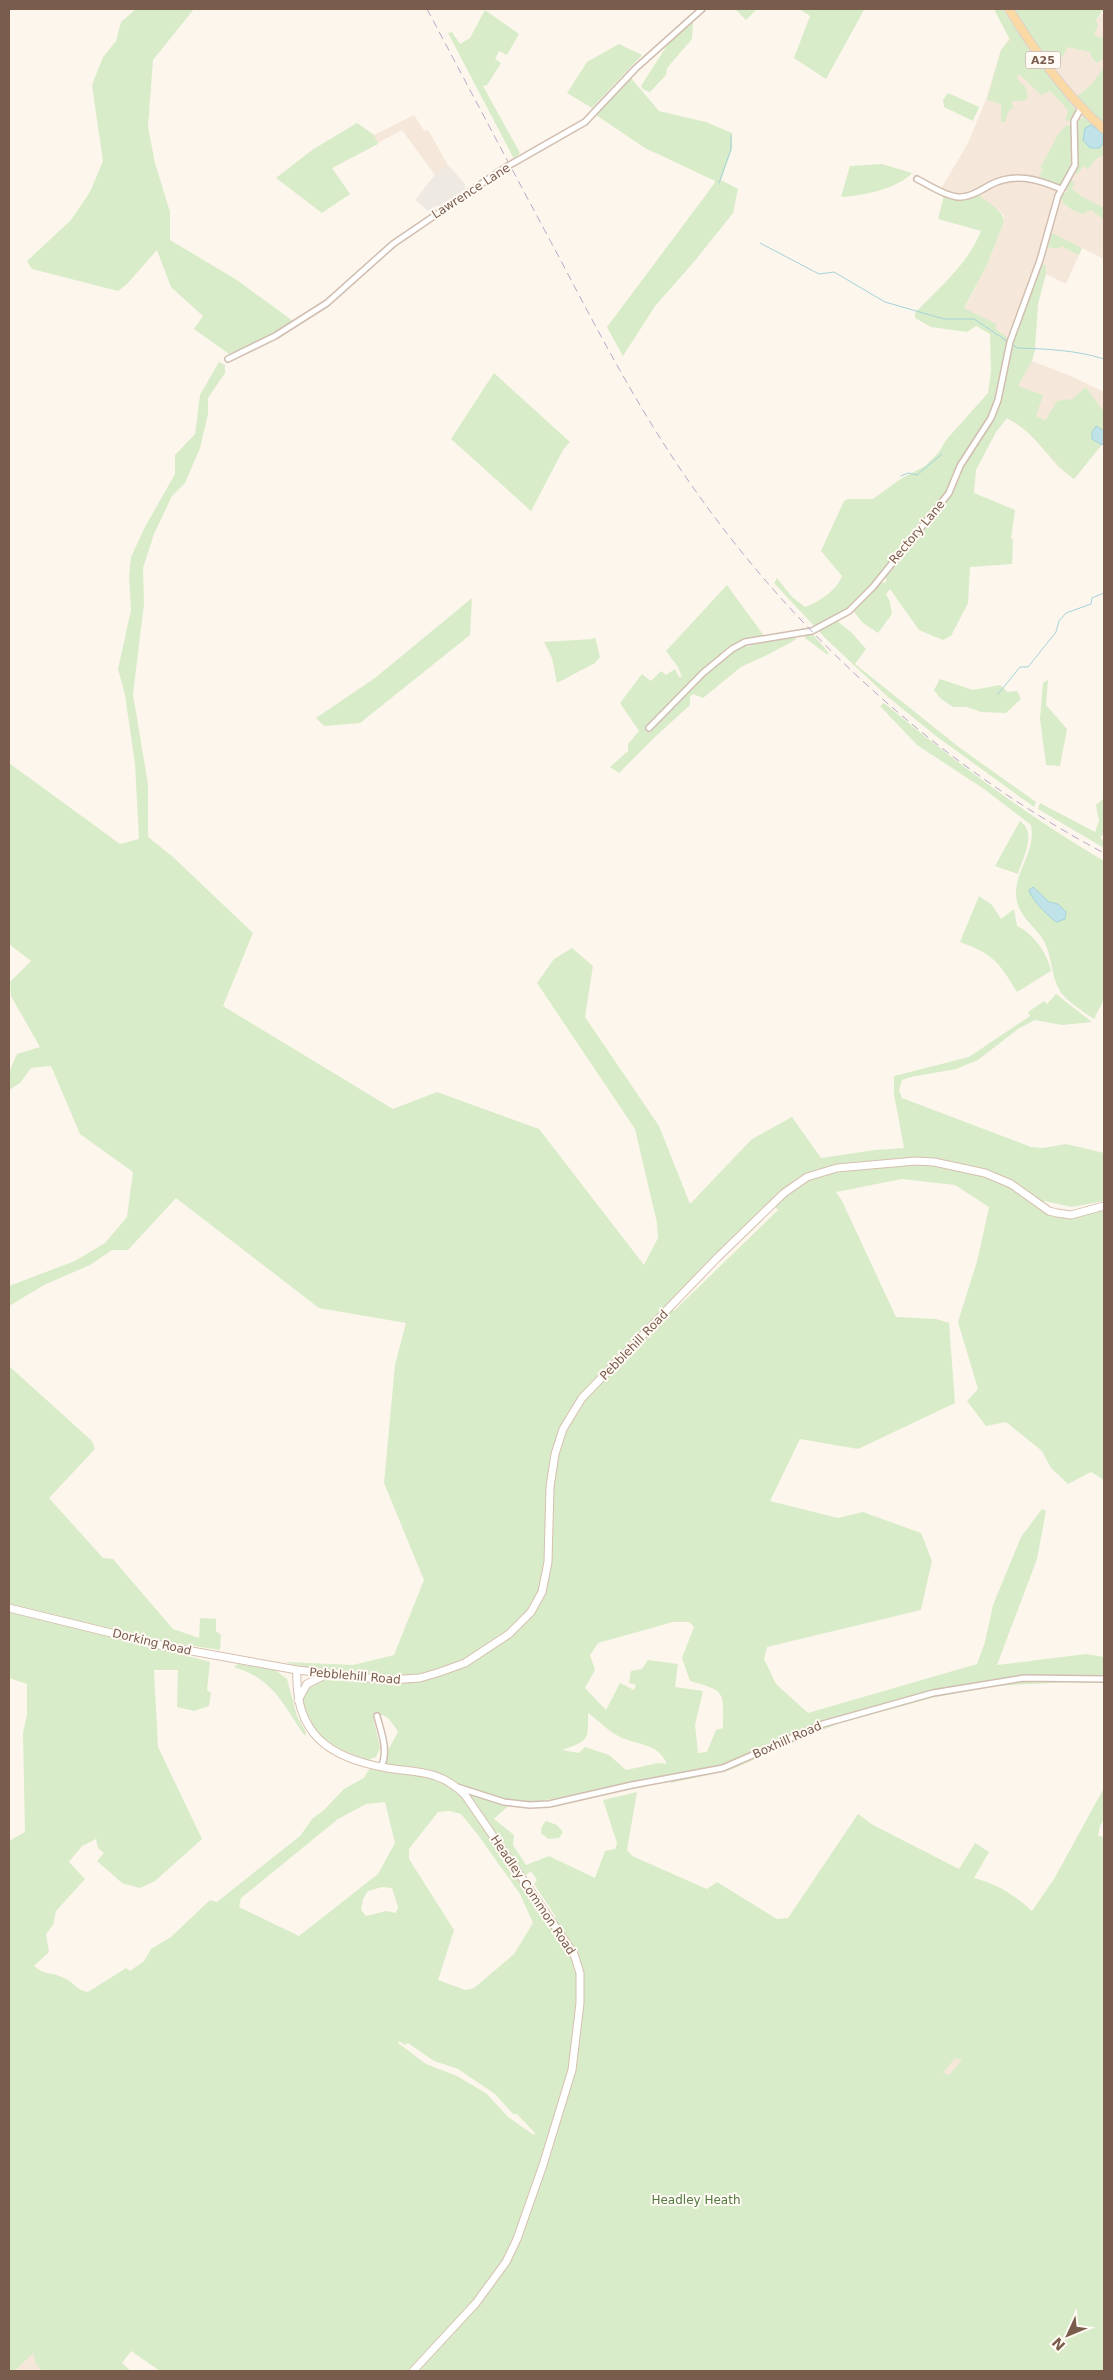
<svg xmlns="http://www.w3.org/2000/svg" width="1113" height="2380" font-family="'DejaVu Sans',sans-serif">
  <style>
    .residential { fill: #f5e8da }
    .industrial { fill: #efe9e4 }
    .green { fill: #d8ecc9; fill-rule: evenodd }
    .water { fill: #bfe3e8; stroke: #a5d3da }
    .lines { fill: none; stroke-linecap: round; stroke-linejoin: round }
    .stream { stroke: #a5d3da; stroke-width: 1 }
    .minor-casing { stroke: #d1beb0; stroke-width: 8 }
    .secondary-casing { stroke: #d6c0b0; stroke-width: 9 }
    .primary-casing { stroke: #dad1cd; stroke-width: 10 }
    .minor { stroke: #fff; stroke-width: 5 }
    .secondary { stroke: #fff; stroke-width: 7 }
    .primary { stroke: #fbd9a5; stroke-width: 8 }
    .rail { stroke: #b9a8c9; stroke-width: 1; stroke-dasharray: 8 5; stroke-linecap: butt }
    .minor-bridge-casing { stroke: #d1beb0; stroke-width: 8; stroke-linecap: butt }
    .minor-bridge { stroke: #fff; stroke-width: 5 }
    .labels { text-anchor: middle; stroke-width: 4; stroke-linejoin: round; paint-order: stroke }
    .shield { fill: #fffaf3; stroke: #a28b7f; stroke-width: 1 }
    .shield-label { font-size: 11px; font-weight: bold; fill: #7a5c4d }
    .street-label { font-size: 12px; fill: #7a5c4d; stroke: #fffaf3 }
    .park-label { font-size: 12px; fill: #537a41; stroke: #fffaf3 }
  </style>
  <rect width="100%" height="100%" fill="#fdf6ec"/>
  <g class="residential">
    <polygon points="1014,9 1096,20 1104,12 1104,259 1082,248 1066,284 1046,274 1046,266 1013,341 1011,353 1071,376 1104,392 1104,442 1074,479 1059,468 1028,431 992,409 998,392 1000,334 964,309 987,265 1004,222 1004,216 1001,212 989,205 978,194 959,199 939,192 968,143 986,99 1001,50 1016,29 1019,16"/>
    <polygon points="414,115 424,131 428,130 448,165 435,175 402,130 332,168 357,123 374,135"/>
    <polygon points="955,2057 970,2062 992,2101 943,2073"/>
    <polygon points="44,2341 76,2371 15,2371"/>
  </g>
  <polygon class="industrial" points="448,165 465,184 465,189 442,206 435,206 428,211 415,200 435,175"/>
  <g class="green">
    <polygon points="136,9 194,9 153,60 148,127 155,163 170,212 170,240 237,280 293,321 259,341 229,354 194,329 203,316 171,287 157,250 127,284 118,291 32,269 27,261 71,220 90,192 103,161 92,85 103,57 116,41 121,22"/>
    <polygon points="735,9 757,9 746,20"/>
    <polygon points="799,9 876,9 864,10 826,79 794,58 810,16"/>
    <polygon points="994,9 1003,9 1033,56 1076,110 1072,122 1065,120 1068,110 1050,91 1041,95 1019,74 1017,79 1026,88 1028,98 1024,101 1012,101 1013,108 1008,112 1005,122 1001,122 1001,104 987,100 1001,50 1010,40"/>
    <polygon points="1014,9 1104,9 1096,20 1098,26 1094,35 1099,38 1104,36 1104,58 1097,63 1092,58 1090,52 1068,47 1061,59 1052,67 1037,46"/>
    <polygon points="485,10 519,34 507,55 499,51 495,59 501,63 487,85 483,86 520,153 514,159 448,33 452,32 460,44 470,38"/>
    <polygon points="693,22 692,39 667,68 666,75 650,92 644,90 641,86 668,44"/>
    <polygon points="619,44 642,55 592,108 567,93 587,62"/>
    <polygon points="1104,67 1104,124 1076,97 1091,85"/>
    <polygon points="631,78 659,111 706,122 732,133 732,149 721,180 738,189 733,213 693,263 655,306 623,356 607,327 714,184 715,181 645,148 596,115"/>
    <polygon points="948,93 979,107 973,121 944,107 943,100"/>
    <polygon points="1084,117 1104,134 1104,155 1096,159 1088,169 1084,166 1076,175 1076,126 1077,121"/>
    <polygon points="357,123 374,135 378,144 332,168 350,194 322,213 276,178 312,150"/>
    <polygon points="1067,125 1071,126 1073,165 1062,184 1059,185 1039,177 1043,169 1040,168 1059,133"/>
    <path d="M 882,164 L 912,173 C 898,189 861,196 841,197 L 850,166 Z"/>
    <path d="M 1071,180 L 1074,183 L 1072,189 L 1081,196 L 1104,208 L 1104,220 L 1091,210 L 1083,214 C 1074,211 1064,207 1061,198 L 1063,193 L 1068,192 L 1065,188 Z"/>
    <path d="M 978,194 C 987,203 1004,210 1004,222 L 987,265 L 964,308 L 996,324 L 996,329 L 1009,339 L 998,392 L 992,409 L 995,411 L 1001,399 L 1013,341 L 1042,264 L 1046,266 L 1046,274 L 1038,304 L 1035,350 L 1032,361 L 1018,386 L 1043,395 L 1036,416 L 1045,421 L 1057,401 L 1072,399 L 1086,387 L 1104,412 L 1104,442 L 1074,479 C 1049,461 1035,432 1007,418 L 996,432 L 976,470 L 974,493 L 1015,510 L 1011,539 L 1013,539 L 1012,564 L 970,567 L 968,603 L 951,636 L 943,640 L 919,630 L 890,589 L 886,594 L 890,602 L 892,614 L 878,633 L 863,623 L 854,612 L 880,582 L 886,583 L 886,574 L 911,545 L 935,508 L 870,588 L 852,607 L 815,627 L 774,583 L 777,578 L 792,597 L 805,607 C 819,602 837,590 842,576 L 821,551 L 844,501 L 848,499 L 873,499 L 899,480 L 925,466 L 939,452 L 946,440 L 988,393 L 991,371 L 990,334 L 976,326 L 967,332 L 931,327 L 915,318 L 915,313 C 939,288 968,264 981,231 L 938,219 L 944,195 Z"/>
    <polygon points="1052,233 1082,248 1079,255 1061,246 1057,249 1048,247"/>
    <path d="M 219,362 L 225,365 L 225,373 L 208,398 L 208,414 L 200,448 L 185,483 L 172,496 L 154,534 L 143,568 L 144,604 L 133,694 L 148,784 L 148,837 L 173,857 L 253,933 L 223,1006 L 393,1109 L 437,1092 L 539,1129 L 644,1265 L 658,1238 L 657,1223 L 635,1129 L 537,983 L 554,959 L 572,948 L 593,966 L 585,1017 L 659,1126 L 690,1204 L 752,1139 L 792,1117 L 821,1158 L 875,1150 L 904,1148 L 894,1094 L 894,1076 L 969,1057 L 1030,1016 L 1028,1012 L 1044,1001 L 1047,1004 L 1056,994 L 1092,1022 L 1062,1025 L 1035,1020 L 1018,1029 L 978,1060 L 956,1069 L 911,1077 L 902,1080 L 899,1090 L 902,1098 L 1031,1147 L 1043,1148 L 1066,1144 L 1104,1153 L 1104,1201 L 1072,1207 L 1044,1201 L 1040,1207 L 1056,1216 L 1104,1208 L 1104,1480 L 1091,1472 L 1068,1484 L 1051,1468 L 1042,1451 L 1006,1422 L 986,1426 L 967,1401 L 978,1389 L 958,1322 L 978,1258 L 989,1207 L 955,1185 L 902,1179 L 836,1192 L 842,1201 L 896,1317 L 936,1319 L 949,1323 L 955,1403 L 858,1449 L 800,1439 L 770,1501 L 838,1518 L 863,1512 L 921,1533 L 932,1561 L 921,1610 L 767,1647 L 764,1659 L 776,1684 L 808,1713 L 977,1664 L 985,1642 L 993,1605 L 1021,1537 L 1042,1509 L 1046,1511 L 1037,1559 L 997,1665 L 1086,1654 L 1104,1657 L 1104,1683 L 1070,1682 L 994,1686 L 932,1698 L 837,1724 L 730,1770 L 671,1783 L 669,1778 L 529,1803 L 506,1800 L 507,1807 L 494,1819 L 514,1835 L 513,1845 L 526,1865 L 549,1856 L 595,1878 L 605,1851 L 615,1849 L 617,1843 L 603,1800 L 637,1792 L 627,1850 L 632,1856 L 707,1889 L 717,1882 L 777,1919 L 788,1918 L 858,1814 L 873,1825 L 959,1869 L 975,1843 L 989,1852 L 974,1878 C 997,1884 1015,1895 1032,1911 L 1054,1879 L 1104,1788 L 1104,1819 L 1100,1826 L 1098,1836 L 1104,1837 L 1104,2371 L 160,2371 L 131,2351 L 122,2363 L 131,2371 L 42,2371 L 36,2364 L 33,2353 L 15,2371 L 9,2371 L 9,1841 L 25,1832 L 23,1733 L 27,1714 L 27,1684 L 9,1678 L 9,1366 L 92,1441 L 95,1449 L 49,1498 L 103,1558 L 113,1559 L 173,1629 L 199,1638 L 200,1618 L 216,1619 L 216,1631 L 221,1635 L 220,1650 L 168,1642 L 166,1650 L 210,1662 L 207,1690 L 211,1693 L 209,1706 L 194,1711 L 177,1707 L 178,1670 L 154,1670 L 158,1747 L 202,1839 L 155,1881 L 140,1888 L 122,1883 L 97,1861 L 104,1853 L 98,1848 L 96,1839 L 82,1846 L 69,1862 L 85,1879 L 56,1911 L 53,1925 L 46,1934 L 49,1952 L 34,1966 C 43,1975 53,1972 64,1978 C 74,1982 77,1991 88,1992 L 126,1968 L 130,1971 L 144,1961 L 151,1949 L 171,1937 L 210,1900 L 217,1902 L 300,1836 L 313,1818 L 323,1811 L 344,1789 L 364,1778 L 369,1769 L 385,1771 C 382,1754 392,1746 398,1731 L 388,1718 L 383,1715 L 373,1717 L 380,1748 L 376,1757 L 368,1760 C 355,1755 339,1750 328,1741 C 308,1726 287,1694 321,1680 L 410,1683 L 441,1675 L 387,1678 L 293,1665 L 286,1662 L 353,1665 L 394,1655 L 424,1580 L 384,1483 L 395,1365 L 406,1323 L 319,1308 L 176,1198 L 128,1250 L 112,1250 L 90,1265 L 44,1285 L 9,1306 L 9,1286 L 75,1261 L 105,1243 L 127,1217 L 133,1172 L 80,1134 L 51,1066 L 31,1068 L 20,1083 L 9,1090 L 9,1072 L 17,1054 L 40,1047 L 11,996 L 10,982 L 31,961 L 9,944 L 9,763 L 120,844 L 139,839 L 135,764 L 125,695 L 118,669 L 131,610 L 129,577 L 131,557 L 145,527 L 175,474 L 175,455 L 195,434 L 200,395 ZM 771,1202 L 778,1210 L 674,1311 L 671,1305 ZM 673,1622 L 689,1622 L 694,1627 L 682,1658 L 690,1681 C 727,1691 723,1692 723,1728 L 716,1730 L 707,1752 L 698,1753 L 695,1725 L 703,1691 L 675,1687 L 678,1664 L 648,1660 L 642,1669 L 631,1671 L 629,1683 L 636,1685 L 634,1690 L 620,1683 L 606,1710 L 585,1688 L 595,1670 L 590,1655 L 598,1643 ZM 588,1713 C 598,1720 609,1732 620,1737 C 637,1745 658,1743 667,1764 L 658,1763 L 626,1770 L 609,1755 L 585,1747 L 579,1753 L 562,1750 C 590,1740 588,1740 588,1713 ZM 385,1802 L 395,1843 L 378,1874 L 299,1936 L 239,1907 L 241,1898 L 338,1819 L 366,1804 ZM 450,1811 L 461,1814 L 478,1835 L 520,1894 L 533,1923 L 514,1954 L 474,1988 L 465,1990 L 438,1980 L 454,1930 L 409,1859 L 409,1849 L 438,1812 ZM 531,1871 L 537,1880 L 534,1884 L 556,1917 L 550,1922 L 521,1879 ZM 382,1887 L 392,1888 L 398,1907 L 396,1913 L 386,1911 L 366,1916 L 361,1910 L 363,1899 L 368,1891 ZM 399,2041 L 405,2045 L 408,2043 L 434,2061 L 458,2069 L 495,2094 L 513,2114 L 517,2114 L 535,2133 L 534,2135 L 508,2117 L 487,2094 L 457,2076 L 426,2064 L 398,2043 ZM 955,2058 L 962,2060 L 949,2075 L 943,2073 Z"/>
    <polygon points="494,373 570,442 563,450 531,511 451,439"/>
    <path d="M 727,585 L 765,637 L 747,640 L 747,647 C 758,643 786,633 797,639 L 765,656 L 741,667 L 703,698 L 693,694 L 690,697 L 690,705 L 656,736 L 619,773 L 610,767 L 628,751 L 628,744 L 639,731 L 620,703 L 642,674 L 651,681 L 661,671 L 666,675 L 675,669 L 679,677 L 682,677 L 678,667 L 666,651 Z"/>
    <polygon points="472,598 470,635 360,723 324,726 316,718 375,678"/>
    <polygon points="837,621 852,633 866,649 855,664 960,748 1036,802 1034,807 936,736 888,697 825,638 819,631"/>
    <polygon points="811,632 828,652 828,655 805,638 805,634"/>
    <polygon points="595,637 600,657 595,663 557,683 552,658 544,642 593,639"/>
    <polygon points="940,679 973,690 1000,685 1008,692 1017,691 1021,699 1006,713 981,712 967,707 953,707 940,698 934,690"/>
    <polygon points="1048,680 1046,705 1067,729 1060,766 1046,765 1040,719 1043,683"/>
    <path d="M 884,703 C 954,761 1026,815 1104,861 L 1104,999 L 1094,1019 C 1084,1012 1072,1005 1063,995 C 1051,981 1053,958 1044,941 C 1034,924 1016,916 1016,892 C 1017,868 1036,850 1031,825 L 984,789 L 917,745 L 880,706 Z"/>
    <polygon points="1104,798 1104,833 1100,838 1104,840 1104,848 1038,809 1040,803 1095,832 1099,821 1096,805"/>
    <path d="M 1020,821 C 1038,833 1022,859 1018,874 L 995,866 Z"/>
    <path d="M 979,896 L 992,905 L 1001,919 L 1014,909 L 1017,926 C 1033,933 1048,954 1051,971 L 1017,992 C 999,962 993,954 960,942 Z"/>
    <path d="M 238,1664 L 275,1670 L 287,1679 L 297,1716 L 306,1732 L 305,1736 C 282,1704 275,1680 234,1667 Z"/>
    <polygon points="546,1821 557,1825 563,1832 559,1838 548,1839 541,1833 542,1826"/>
  </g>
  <g class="water">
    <polygon points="1091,125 1103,134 1103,144 1099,148 1090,148 1083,140 1085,128"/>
    <polygon points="1096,426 1104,431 1104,442 1102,445 1092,439 1092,432"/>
    <path d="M 1033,887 L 1049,902 L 1058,904 L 1066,912 L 1065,919 L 1057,922 C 1050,919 1029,896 1029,890 Z"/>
  </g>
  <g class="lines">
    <g class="stream">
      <polyline points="719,183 731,149 731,135"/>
      <polyline points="760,243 819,274 834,272 885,302 944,319 974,319 1007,341"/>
      <path d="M 1013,345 L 1017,348 C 1047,349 1076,350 1104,359"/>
      <polyline points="901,476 908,473 917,475 942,454"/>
      <polyline points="998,694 1020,667 1028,667 1056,632 1059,621 1066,613 1091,604 1092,598 1104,593"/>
    </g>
    <defs>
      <g id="minor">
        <polyline points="515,162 585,122 636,68 702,9"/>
        <path d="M 917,179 C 929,185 943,195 957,197 C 968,198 980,191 990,185 C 1014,172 1037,179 1061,189"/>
        <polyline points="228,359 275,336 327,303 393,244 506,167"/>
        <polyline points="649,728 703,673 732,649 745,642 812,631 849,611 873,587 949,493 960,466 991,418 998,400 1010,342 1040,260 1058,196 1075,165 1074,121 1081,108"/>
        <path d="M 377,1716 C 381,1732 389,1751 381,1767"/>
        <polyline points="457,1787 504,1802 530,1805 549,1804 632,1785 723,1768 823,1724 933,1693 1024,1678 1104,1679"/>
      </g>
      <g id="secondary">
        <polyline points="9,1608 164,1646 297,1670 388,1680 420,1678 440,1672 465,1663 509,1634 531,1612 542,1592 548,1562 550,1487 555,1454 563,1429 582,1398 717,1258 784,1193 807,1177 837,1168 916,1161 934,1162 985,1173 1011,1184 1049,1211 1057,1213 1071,1215 1104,1206"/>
        <path d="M 297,1670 C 294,1733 328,1758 387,1768 C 419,1773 440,1770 465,1795 L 574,1954 L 580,1973 L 580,2003 L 572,2070 L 543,2165 L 517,2239 L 506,2262 L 476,2303 L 413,2371"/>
        <polyline points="298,1700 307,1684 325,1675"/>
      </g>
      <path id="primary" d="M 1009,9 C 1035,52 1066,96 1104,129"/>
    </defs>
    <use href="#minor" class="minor-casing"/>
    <use href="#secondary" class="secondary-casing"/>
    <use href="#primary" class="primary-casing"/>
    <use href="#minor" class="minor"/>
    <use href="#secondary" class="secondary"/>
    <use href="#primary" class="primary"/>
    <path class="rail" d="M 427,9 C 471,92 515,175 560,259 C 602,339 644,419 697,493 C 802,641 944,768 1104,853"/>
    <defs>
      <polyline id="minor-bridge" points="506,167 515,162"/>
    </defs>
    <use href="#minor-bridge" class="minor-bridge-casing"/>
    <use href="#minor-bridge" class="minor-bridge"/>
  </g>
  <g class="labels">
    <rect class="shield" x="1025.5" y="51.5" width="35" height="17" rx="4"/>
    <g class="shield-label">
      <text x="1043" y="64">A25</text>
    </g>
    <g class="street-label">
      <text transform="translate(471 191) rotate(-33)" y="4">Lawrence Lane</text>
      <text transform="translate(917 532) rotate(-50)" y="4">Rectory Lane</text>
      <text transform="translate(634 1345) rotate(-46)" y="4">Pebblehill Road</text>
      <text transform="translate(152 1642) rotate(13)" y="4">Dorking Road</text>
      <text transform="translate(355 1676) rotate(5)" y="4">Pebblehill Road</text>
      <text transform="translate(787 1740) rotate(-24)" y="4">Boxhill Road</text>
      <text transform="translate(533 1895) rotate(56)" y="4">Headley Common Road</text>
    </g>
    <g class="park-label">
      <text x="696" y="2204">Headley Heath</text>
    </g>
  </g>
  <rect width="1113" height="2380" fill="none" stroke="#7a5c4d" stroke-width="20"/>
  <g transform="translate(1068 2335) rotate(226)" stroke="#fffaf3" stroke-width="4" paint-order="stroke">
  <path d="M0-4L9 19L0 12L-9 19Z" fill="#7a5c4d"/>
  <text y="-8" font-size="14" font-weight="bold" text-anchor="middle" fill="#7a5c4d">N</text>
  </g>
</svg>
